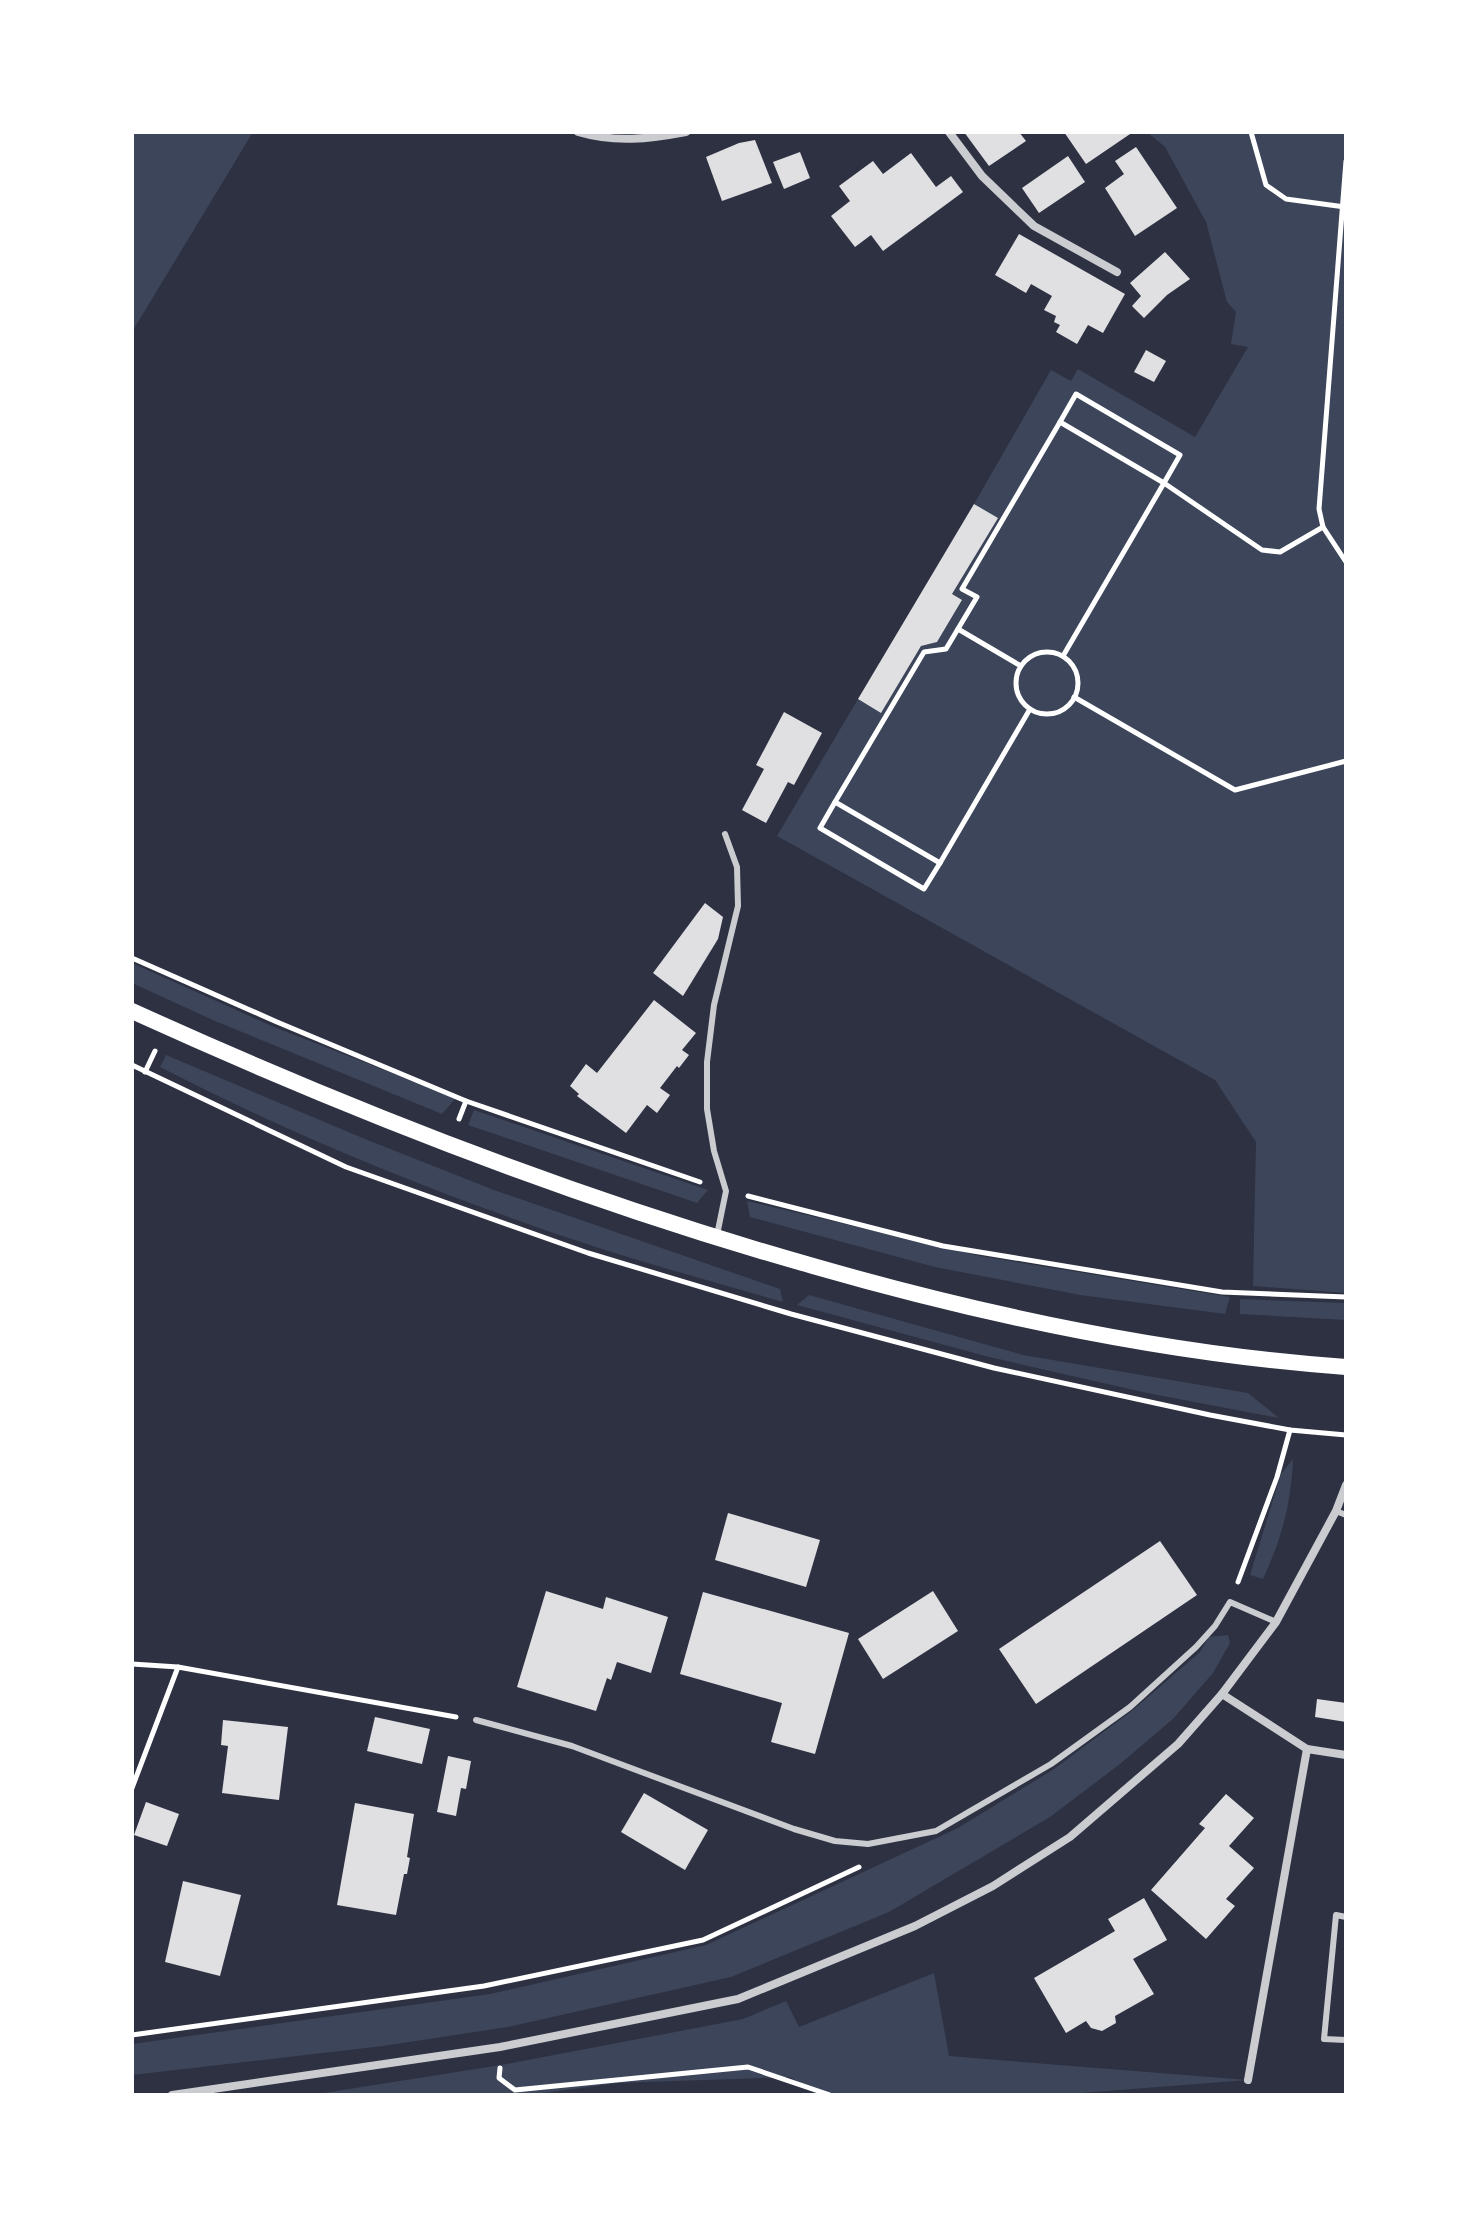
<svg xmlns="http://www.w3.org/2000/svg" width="1478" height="2227" font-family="'Noto Sans',sans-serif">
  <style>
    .green { fill: #3c4559 }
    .building { fill: #e0e0e3 }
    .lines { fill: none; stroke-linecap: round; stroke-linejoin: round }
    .path { stroke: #fff; stroke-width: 5 }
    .service { stroke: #caccd0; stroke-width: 6 }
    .minor { stroke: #caccd0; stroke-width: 8 }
    .secondary { stroke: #fff; stroke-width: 16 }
  </style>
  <rect width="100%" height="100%" fill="#2d3142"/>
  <g class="green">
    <polygon points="132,132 253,132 132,332"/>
    <polygon points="1147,132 1346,132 1346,1293 1253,1286 1256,1142 1215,1080 777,836 858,699 881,712 921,646 937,642 962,601 952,594 997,518 974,504 1051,370 1071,381 1078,369 1195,437 1248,347 1231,344 1236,312 1227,302 1206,222 1165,147"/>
    <polygon points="132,963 274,1027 456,1098 442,1114 215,1021 132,983"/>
    <path d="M 166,1055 L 365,1139 L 494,1190 L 780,1289 L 783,1302 C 724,1285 666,1269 608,1251 C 454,1201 304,1141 160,1067 Z"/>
    <polygon points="474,1110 708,1190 697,1203 468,1125"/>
    <polygon points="747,1201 980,1256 1230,1297 1225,1314 1080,1295 935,1267 750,1217"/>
    <polygon points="809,1295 1023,1355 1248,1393 1279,1418 1147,1393 989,1357 797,1305"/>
    <polygon points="1240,1299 1346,1303 1346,1320 1240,1314"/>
    <path d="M 1293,1459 C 1291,1504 1282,1538 1263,1579 L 1250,1575 L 1281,1474 Z"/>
    <polygon points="1228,1635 1230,1643 1213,1673 1173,1719 1120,1764 1050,1817 889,1912 731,1977 508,2027 383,2046 132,2075 132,2044 490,1994 706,1945 958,1828 1054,1769 1133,1710 1200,1652 1209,1637"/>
    <polygon points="934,1973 949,2056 1248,2080 1056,2095 819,2095 790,2077 617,2083 530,2095 311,2095 507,2064 743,2019 786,2001 799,2027"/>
  </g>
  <g class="building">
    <polygon points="964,132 1019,132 1026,141 989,166"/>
    <polygon points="1064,132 1133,132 1086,164"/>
    <polygon points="755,140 772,183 722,201 706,157 739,143"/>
    <polygon points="1136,147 1177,208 1135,236 1105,188 1124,174 1115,161"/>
    <polygon points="800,152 810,178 784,189 773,162"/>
    <polygon points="911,153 936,187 951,176 963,192 883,251 871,235 855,247 831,216 850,201 839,186 873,161 883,174"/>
    <polygon points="1068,156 1085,182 1039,213 1022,188"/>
    <polygon points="1019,234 1125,294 1103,333 1088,325 1077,344 1056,332 1060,325 1054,322 1056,316 1044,310 1052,296 1031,284 1026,293 995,275"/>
    <polygon points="1165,252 1190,279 1167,295 1144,318 1132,306 1141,296 1130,283"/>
    <polygon points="1146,350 1166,361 1154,382 1134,372"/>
    <polygon points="974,504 998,518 952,594 962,600 937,642 921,646 881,713 858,699"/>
    <polygon points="784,712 822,733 794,785 788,782 766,823 742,810 764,769 756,765"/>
    <polygon points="705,903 723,917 718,939 683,996 653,973"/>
    <polygon points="654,1000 696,1033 682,1050 689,1055 679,1068 677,1066 660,1088 670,1095 657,1113 647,1105 626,1133 577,1096 579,1094 570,1086 586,1064 597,1073"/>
    <polygon points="728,1513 820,1540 806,1587 715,1560"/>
    <polygon points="1160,1541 1197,1595 1036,1704 999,1649"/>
    <polygon points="546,1591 603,1609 606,1597 668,1617 651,1673 617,1662 611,1680 607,1678 596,1711 517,1687"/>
    <polygon points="933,1591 958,1631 883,1679 858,1639"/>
    <polygon points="703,1592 849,1633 815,1754 771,1742 782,1703 680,1674"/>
    <polygon points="1317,1699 1346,1703 1346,1722 1315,1717"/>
    <polygon points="375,1717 430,1729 422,1764 367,1751"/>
    <polygon points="223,1720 288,1727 279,1800 222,1793 228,1746 221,1745"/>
    <polygon points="448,1756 471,1761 466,1789 461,1788 456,1816 437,1812"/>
    <polygon points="644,1793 708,1830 685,1870 621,1832"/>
    <polygon points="1226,1794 1254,1818 1229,1846 1254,1868 1226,1899 1235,1906 1206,1939 1151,1890 1205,1828 1199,1824"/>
    <polygon points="146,1802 179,1814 167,1846 134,1835"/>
    <polygon points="355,1803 414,1814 407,1857 410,1858 407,1874 404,1874 396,1915 337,1905"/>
    <polygon points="183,1881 241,1895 220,1976 165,1962"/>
    <polygon points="1144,1898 1167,1940 1133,1959 1154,1994 1115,2016 1116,2023 1102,2031 1091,2028 1086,2021 1066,2033 1034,1978 1115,1931 1108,1919"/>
  </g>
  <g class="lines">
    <g class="path">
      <polyline points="1251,132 1266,185 1286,199 1345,207"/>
      <polyline points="1346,161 1319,509 1323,527 1346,562"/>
      <polyline points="1060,422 1076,394 1180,455 1164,483 1262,550 1280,552 1323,527"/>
      <polyline points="958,629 1021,666"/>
      <circle cx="1047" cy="683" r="31"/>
      <polyline points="1074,697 1235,790 1346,761"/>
      <polyline points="1030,709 940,863 835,802 924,652 946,649 977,597 962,589 1060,422 1164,483 1063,656"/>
      <polyline points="835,802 820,828 924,889 940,863"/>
      <polyline points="132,958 277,1022 466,1101 700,1182"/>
      <polyline points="132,1065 346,1167 588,1253 791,1314 994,1368 1210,1415 1290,1430 1346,1435"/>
      <polyline points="145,1072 155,1051"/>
      <polyline points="459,1119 466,1101"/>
      <polyline points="748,1196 943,1246 1222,1292 1346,1297"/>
      <polyline points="1238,1582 1277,1477 1290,1430"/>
      <polyline points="132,1664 178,1667 456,1717"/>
      <polyline points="132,1788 178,1667"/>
      <polyline points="132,2035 484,1986 703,1940 859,1867"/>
      <polyline points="500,2068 499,2078 515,2090 748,2067 830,2095"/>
    </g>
    <g class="service">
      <polyline points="717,1235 726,1191 714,1151 707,1109 707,1062 714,1005 738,906 737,867 725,834"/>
      <polyline points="1336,1511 1346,1515"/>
      <polyline points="476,1720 572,1746 794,1829 835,1841 868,1844 936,1831 1051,1764 1130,1707 1196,1647 1215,1626 1230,1602 1276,1622"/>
      <polyline points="1346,1917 1336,1915 1324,2039 1346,2040"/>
    </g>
    <g class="minor">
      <path d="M 578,132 C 615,143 649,139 686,132"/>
      <polyline points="949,132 982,176 1034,226 1117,272"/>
      <polyline points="1222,1694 1307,1749 1346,1755"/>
      <polyline points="1248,2080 1307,1749"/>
      <polyline points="172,2095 500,2047 738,1999 915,1926 993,1886 1070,1837 1178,1744 1222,1694 1276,1622 1336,1511 1346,1485"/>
    </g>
    <path class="secondary" d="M 132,1011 C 354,1112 579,1200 813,1266 C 987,1316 1165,1354 1346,1367"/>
  </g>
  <rect width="1478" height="2227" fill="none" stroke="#ffffff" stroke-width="268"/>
</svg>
